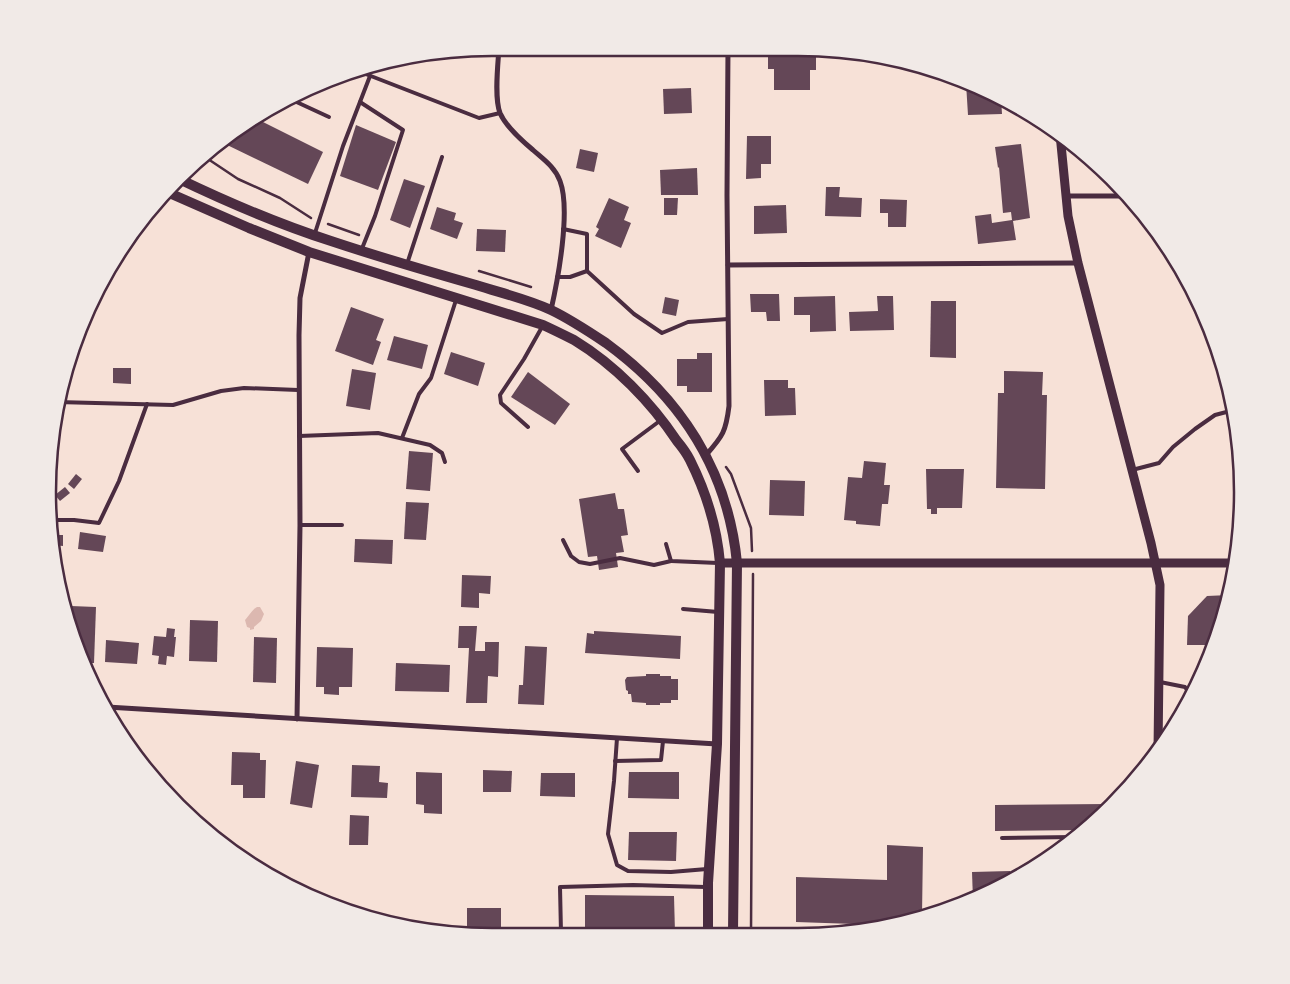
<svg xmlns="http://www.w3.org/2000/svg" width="1290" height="984" font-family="Spectral,serif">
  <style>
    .water { fill: #dcb8b0 }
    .building { fill: #644757 }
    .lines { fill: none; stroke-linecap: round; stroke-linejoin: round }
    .path { stroke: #4a2c40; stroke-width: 2.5 }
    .service { stroke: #4a2c40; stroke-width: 4 }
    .minor { stroke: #4a2c40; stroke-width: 5 }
    .tertiary { stroke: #4a2c40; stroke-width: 9 }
    .secondary { stroke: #4a2c40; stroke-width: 10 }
    .rim { fill: none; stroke: #4a2c40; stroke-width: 2.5 }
  </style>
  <rect width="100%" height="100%" fill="#f7e1d7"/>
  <path class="water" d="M 257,607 L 260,607 L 264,614 L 261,621 L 254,627 L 254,629 L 250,630 L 250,628 L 247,627 L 245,620 C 249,616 253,609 257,607 Z"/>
  <g class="building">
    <polygon points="475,50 475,53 463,52 463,51"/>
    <polygon points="768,52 816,53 816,70 810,70 810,90 774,90 774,69 768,69"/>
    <polygon points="966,83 1001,97 1002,114 968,115"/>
    <polygon points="691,88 692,113 664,114 663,89"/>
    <polygon points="255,118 323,152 308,184 223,143"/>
    <polygon points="356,125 396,142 378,190 340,176"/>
    <polygon points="747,136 771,136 771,164 761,164 761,178 746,179"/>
    <polygon points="1021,144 1030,218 1013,221 1016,240 978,244 975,216 991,214 992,223 1012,220 1011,212 1003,213 999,167 998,168 995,147"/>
    <polygon points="580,149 598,153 594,172 576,168"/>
    <polygon points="697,168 698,195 661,195 660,170"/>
    <polygon points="404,179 425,186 410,228 390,220"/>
    <polygon points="826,187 840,187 839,197 862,198 861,217 825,216"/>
    <polygon points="609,198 629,207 624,220 631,223 621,248 595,236 599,229 596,227"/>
    <polygon points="664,198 678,198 677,215 664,215"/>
    <polygon points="880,199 907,200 906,227 888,227 888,213 880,213"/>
    <polygon points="786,205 787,233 754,234 754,206"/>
    <polygon points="437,207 456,213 454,220 463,223 457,239 430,229"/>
    <polygon points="477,229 506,230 505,252 476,251"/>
    <polygon points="750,294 779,294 780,321 767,321 766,312 751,312"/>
    <polygon points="835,296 836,331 810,332 810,315 794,315 794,297"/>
    <polygon points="877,296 893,296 894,330 850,331 849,312 878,311"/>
    <polygon points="665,297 679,300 676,316 662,313"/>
    <polygon points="931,301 956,301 956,358 930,357"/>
    <polygon points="351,307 384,319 376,340 381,342 373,365 335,351"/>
    <polygon points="394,336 428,345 422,369 387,360"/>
    <polygon points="451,352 485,363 478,386 444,374"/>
    <polygon points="697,353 712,353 712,392 687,392 687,386 677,386 677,359 697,359"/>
    <polygon points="113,368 131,368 131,384 113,383"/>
    <polygon points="352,369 376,373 370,410 346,406"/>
    <polygon points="1004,371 1043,372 1042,395 1047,395 1045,489 996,488 998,393 1004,393"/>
    <polygon points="528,372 570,404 555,425 511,397"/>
    <polygon points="764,380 788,380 788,388 795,388 796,415 765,416"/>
    <polygon points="409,451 433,453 430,491 406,489"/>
    <polygon points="864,461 886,463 884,485 890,485 888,504 882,504 880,526 856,524 856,521 844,520 848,477 862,478"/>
    <polygon points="926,469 964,469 962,508 937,508 937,514 931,514 931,509 927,509"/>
    <polygon points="76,474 82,479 74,489 68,484"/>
    <polygon points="770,480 805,481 804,516 769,515"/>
    <polygon points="65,487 70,493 60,501 55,495"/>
    <polygon points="615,493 618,509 624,509 628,535 621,536 624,552 616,553 618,567 599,570 597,556 588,557 579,499"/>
    <polygon points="406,502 429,503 426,540 404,539"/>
    <polygon points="80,532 106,536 103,552 78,549"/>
    <polygon points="51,535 63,535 63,546 53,545"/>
    <polygon points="355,539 393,540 392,564 354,562"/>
    <polygon points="462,575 491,576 490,594 479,593 479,608 461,607"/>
    <polygon points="1229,595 1214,645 1187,645 1188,616 1207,596"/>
    <polygon points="71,606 96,607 94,663 85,663 71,635 69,625"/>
    <polygon points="190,620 218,621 217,662 189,661"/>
    <polygon points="459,626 477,626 475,651 485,651 485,642 499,642 498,677 488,676 487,703 466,703 469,648 458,648"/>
    <polygon points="167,628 175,629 174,637 176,637 174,657 167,656 166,665 158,664 159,656 152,655 154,636 166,637"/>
    <polygon points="594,631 681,636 680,659 585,653 587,633 594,634"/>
    <polygon points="254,637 277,638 276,683 253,682"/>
    <polygon points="106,640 139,643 137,664 105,662"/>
    <polygon points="525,646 547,647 544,705 518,704 519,685 523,685"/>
    <polygon points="317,647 353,648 352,687 339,687 339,695 324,694 324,687 316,687"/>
    <polygon points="396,663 450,665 449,692 395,691"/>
    <polygon points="646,674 660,674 660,676 671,676 671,679 678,679 678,700 671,700 671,703 660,703 660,705 646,705 646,703 632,702 631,694 628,694 628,691 626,690 625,680 627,677 646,676"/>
    <polygon points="129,747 137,747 136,755 134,752"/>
    <polygon points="232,752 260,753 260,760 266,760 265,798 243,798 243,785 231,785"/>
    <polygon points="296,761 319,765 312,808 290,804"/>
    <polygon points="352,765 380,766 379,782 388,783 387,798 351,797"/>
    <polygon points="483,770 512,771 511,792 483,792"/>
    <polygon points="416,772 442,773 442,814 424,813 424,805 416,804"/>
    <polygon points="629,772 679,772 679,799 628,798"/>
    <polygon points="541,773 575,773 575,797 540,796"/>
    <polygon points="1107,804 1107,810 1084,830 995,831 995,805"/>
    <polygon points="350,815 369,816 368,845 349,845"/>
    <polygon points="629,832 677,832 676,861 628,860"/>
    <polygon points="887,845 923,847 922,915 883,925 796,922 796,877 887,880"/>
    <polygon points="1010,871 1011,880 973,900 972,872"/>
    <polygon points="585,895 674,896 675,933 585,933"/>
    <rect x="467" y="908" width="34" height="25"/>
  </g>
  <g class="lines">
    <g class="path">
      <polyline points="205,157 238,179 280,198 311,218"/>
      <polyline points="328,224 359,235"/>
      <polyline points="479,271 531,287"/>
      <polyline points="726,467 731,474 751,528 752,551"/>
      <polyline points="751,933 753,574"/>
    </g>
    <g class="service">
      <polyline points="358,71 479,118 500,113"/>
      <polyline points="290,99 329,117"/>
      <polyline points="360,102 403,130 375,216 361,251"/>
      <polyline points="563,229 587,234 587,271 634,314 662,333 688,322 728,319"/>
      <polyline points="315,233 343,146 370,76"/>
      <polyline points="407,264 442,157"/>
      <polyline points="557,277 570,277 587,271"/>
      <polyline points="57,402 173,405 221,391 244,388 298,390"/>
      <polyline points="528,427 501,403 500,395 524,359 542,327"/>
      <polyline points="299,436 378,433 430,445 442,453 445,462"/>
      <polyline points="402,438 419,394 431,378 456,300"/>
      <polyline points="1132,470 1159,463 1173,447 1195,429 1215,415 1234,410"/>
      <polyline points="638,471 622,449 661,420"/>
      <polyline points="49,520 74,520 99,523 119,481 147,404"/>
      <polyline points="300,525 342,525"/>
      <polyline points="563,540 571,556 579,562 590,564 620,558 654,565 671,561"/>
      <polyline points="666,544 671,561 718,563"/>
      <polyline points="683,609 718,612"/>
      <polyline points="1160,682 1185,687 1191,696"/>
      <polyline points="617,738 614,781 608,834 617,865 628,871 671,872 707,869"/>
      <polyline points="615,761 661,760 663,741"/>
      <polyline points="1002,838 1074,837"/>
      <polyline points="561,933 560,887 633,885 706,887"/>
    </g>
    <g class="minor">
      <path d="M 499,48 C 498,64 494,98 500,113 C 506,127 521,140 533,150 C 543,159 555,167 560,181 C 571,210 558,279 551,310"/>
      <polyline points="1066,196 1121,196"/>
      <polyline points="728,265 1078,263"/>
      <path d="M 706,455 C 723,436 726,431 729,406 L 727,195 L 728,48"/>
      <polyline points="107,707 717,744"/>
      <polyline points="297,719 300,525 299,335 300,298 309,252"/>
    </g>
    <g class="tertiary">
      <polyline points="1060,134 1068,216 1078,263 1151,543 1160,585 1158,750"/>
      <polyline points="720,563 1236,563"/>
    </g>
    <g class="secondary">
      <path d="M 177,178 C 227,202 278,224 331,241 C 379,257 427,271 476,285 C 501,293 527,299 551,310 C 570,319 588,331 606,343 C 680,397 728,470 737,563 L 733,933"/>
      <path d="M 167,192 L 249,228 L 309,252 L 543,325 C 554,330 564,335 574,340 C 615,365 651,402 677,441 C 682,447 687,454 690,460 C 706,492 717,528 720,563 L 717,744 L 708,883 L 708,933"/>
    </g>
  </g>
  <path d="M0 0H1290V984H0ZM492 56H798A436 436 0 0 1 1234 492V492A436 436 0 0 1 798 928H492A436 436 0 0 1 56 492V492A436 436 0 0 1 492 56Z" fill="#f1eae7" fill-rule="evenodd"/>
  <path class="rim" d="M492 56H798A436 436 0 0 1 1234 492V492A436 436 0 0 1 798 928H492A436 436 0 0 1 56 492V492A436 436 0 0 1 492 56Z"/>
</svg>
